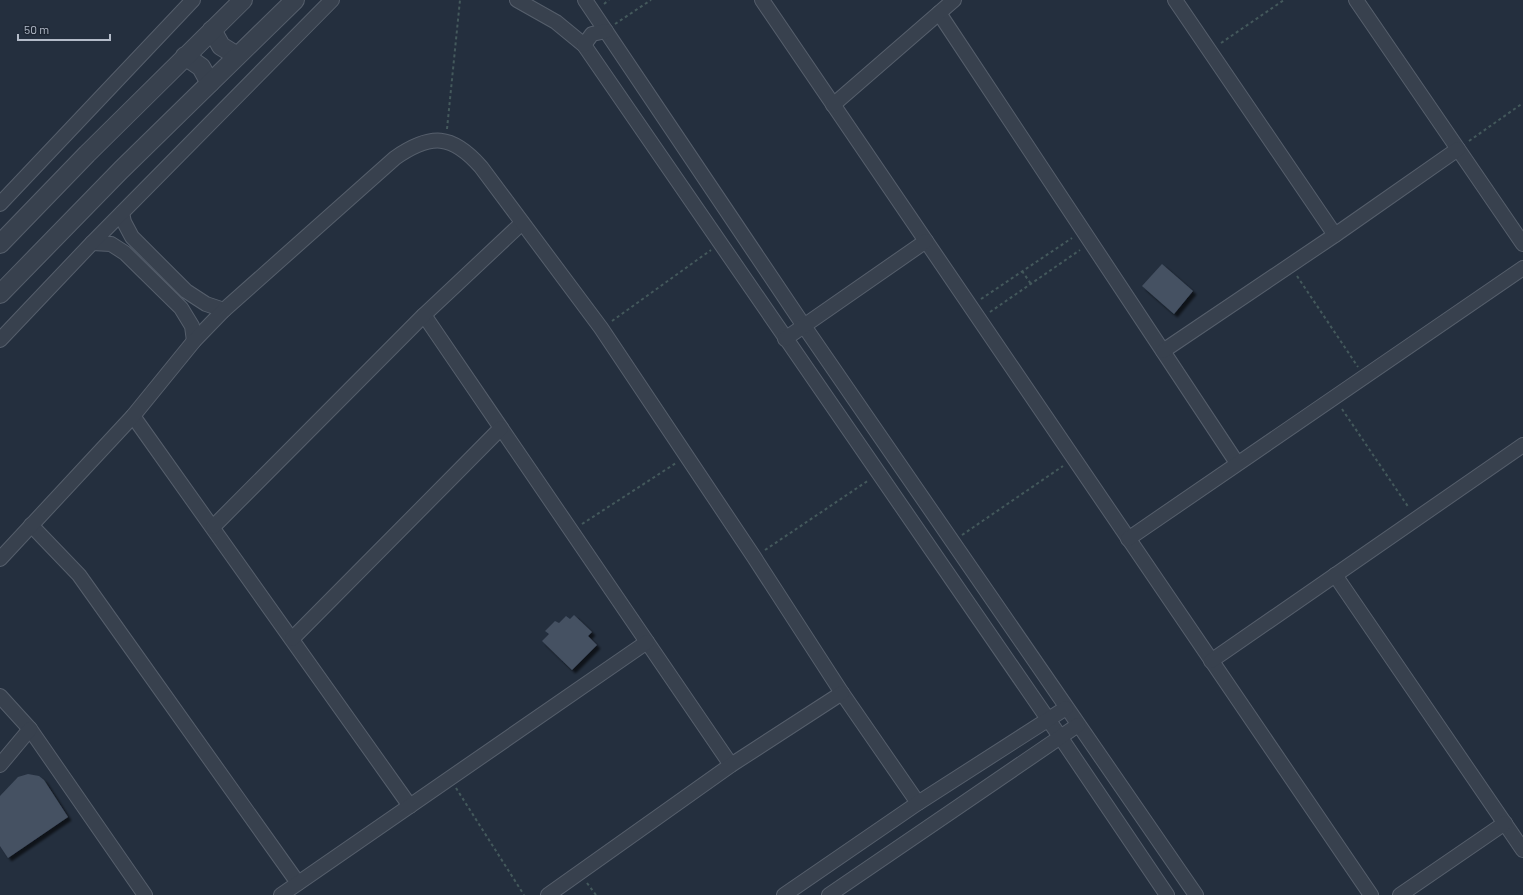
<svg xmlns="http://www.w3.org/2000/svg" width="1523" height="895" font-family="Barlow,sans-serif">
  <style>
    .building { fill: #455162; filter: url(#shadow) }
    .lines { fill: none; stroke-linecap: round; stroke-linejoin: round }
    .minor-casing { stroke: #565f6c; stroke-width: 16 }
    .tertiary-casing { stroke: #565f6c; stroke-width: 20 }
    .path { stroke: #44595c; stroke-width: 2; stroke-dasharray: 3 3; stroke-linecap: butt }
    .minor { stroke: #38414e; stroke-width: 14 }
    .tertiary { stroke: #38414e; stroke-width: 18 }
  </style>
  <defs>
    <filter id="shadow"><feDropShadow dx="3.5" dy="3.5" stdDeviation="1" flood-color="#0009"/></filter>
  </defs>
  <rect width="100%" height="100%" fill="#242f3e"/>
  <g class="building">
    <polygon points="1162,264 1193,291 1174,314 1142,286"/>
    <polygon points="574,615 592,632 588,636 597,645 572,670 542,641 549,634 545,631 555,621 559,623 566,616 570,619"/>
    <polygon points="28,774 39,776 44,780 68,817 8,858 0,846 0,796 18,777"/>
  </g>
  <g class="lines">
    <defs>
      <g id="minor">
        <polyline points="517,0 556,22 584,45 1061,738 1167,895"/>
        <polyline points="585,0 804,326 1196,895"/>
        <polyline points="762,0 1371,895"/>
        <polyline points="1175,0 1335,235"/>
        <polyline points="1356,0 1523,244"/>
        <polyline points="939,13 1237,463"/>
        <polyline points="584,45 592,34 606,31"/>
        <polyline points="833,105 954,0"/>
        <polyline points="0,204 193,0"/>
        <polyline points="122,213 124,222 132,237 186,291 206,304 224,310"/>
        <polyline points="92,243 111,244 125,253 181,308 192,326 194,341"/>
        <polyline points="424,315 731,765"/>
        <polyline points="785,339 926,241"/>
        <polyline points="0,340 92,243 332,0"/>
        <polyline points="1163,351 1335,235 1458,149"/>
        <polyline points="133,416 410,806"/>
        <polyline points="31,525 79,575 298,883"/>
        <polyline points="213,527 424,315 522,223"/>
        <polyline points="1128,539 1523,268"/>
        <path d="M 0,559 L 133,416 L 194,341 L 224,310 L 395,158 C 431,133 452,134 481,167 L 601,328 L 754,557 L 842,693 L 918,803"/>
        <polyline points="1335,575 1523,850"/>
        <polyline points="292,639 501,428"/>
        <polyline points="1211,661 1523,445"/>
        <polyline points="0,696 30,729 145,895"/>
        <polyline points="0,765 30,729"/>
        <polyline points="281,895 647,642"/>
        <polyline points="548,895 731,765 842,693"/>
        <polyline points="784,895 918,803 1066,708"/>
        <polyline points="829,895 1078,725"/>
        <polyline points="1400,895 1505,823"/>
      </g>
      <g id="tertiary">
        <polyline points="212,30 221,46 237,56"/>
        <polyline points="185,56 201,67 210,83"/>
        <polyline points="0,244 87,154 243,0"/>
        <polyline points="0,294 121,170 295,0"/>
      </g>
    </defs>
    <use href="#minor" class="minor-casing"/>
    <use href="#tertiary" class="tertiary-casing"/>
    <g class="path">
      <polyline points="604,4 609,0"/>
      <polyline points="615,24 651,0"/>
      <polyline points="1221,43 1284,0"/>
      <polyline points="447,129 460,0"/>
      <polyline points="1469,141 1523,103"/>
      <polyline points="1022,271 1031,284"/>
      <polyline points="1297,276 1358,367"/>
      <polyline points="981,299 1072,238"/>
      <polyline points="990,312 1080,250"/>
      <polyline points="612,321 711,250"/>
      <polyline points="1342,409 1409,508"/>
      <polyline points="582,524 676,463"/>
      <polyline points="962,535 1063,466"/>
      <polyline points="765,550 869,480"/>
      <polyline points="456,788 524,895"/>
      <polyline points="587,883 596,895"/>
    </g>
    <use href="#minor" class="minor"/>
    <use href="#tertiary" class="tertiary"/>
  </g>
  <path d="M18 34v6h92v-6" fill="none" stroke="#b4bcc9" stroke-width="2"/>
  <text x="24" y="34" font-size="12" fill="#b4bcc9" stroke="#1d2633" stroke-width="3" paint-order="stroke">50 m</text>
</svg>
